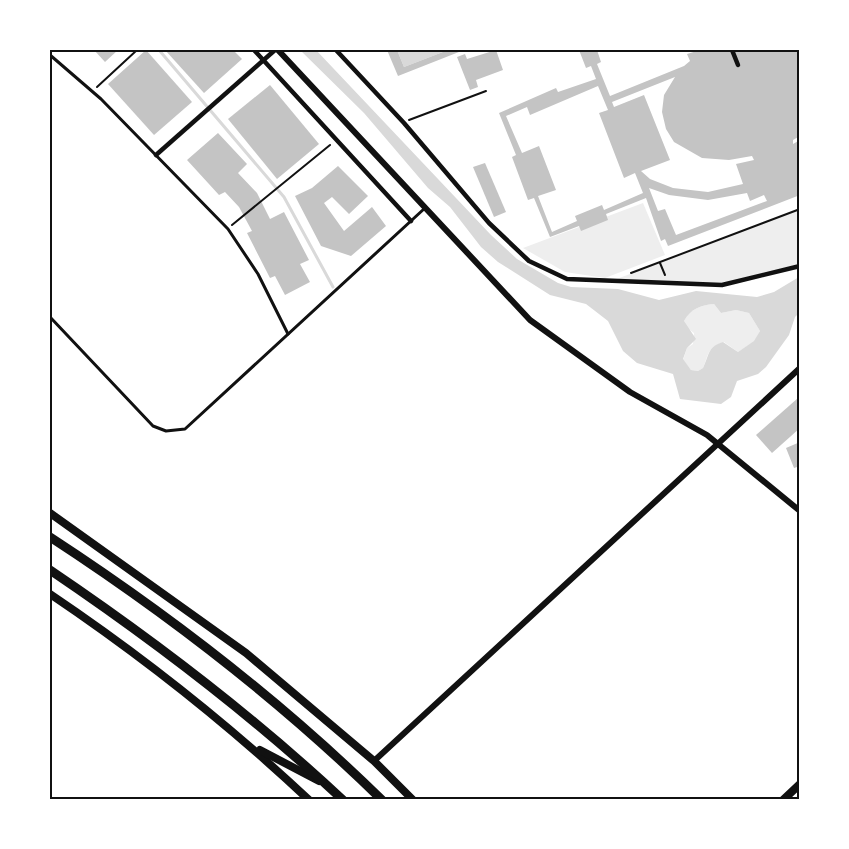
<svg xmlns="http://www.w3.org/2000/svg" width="849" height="849" font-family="Rubik,sans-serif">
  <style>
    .green { fill: #eee }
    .water { fill: #d9d9d9; fill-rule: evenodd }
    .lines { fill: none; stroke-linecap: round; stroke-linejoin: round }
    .stream { stroke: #d9d9d9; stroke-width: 3 }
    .building { fill: #c4c4c4; fill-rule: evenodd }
    .path { stroke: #111; stroke-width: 2 }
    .service { stroke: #111; stroke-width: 3 }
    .pedestrian { stroke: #111; stroke-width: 4.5 }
    .minor { stroke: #111; stroke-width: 6 }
    .tertiary { stroke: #111; stroke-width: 8 }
    .secondary { stroke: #111; stroke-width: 8 }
    .primary { stroke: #111; stroke-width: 9 }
    .neatline { fill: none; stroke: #111; stroke-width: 2 }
  </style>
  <rect width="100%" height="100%" fill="#fff"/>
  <g class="green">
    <polygon points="643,203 665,255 605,278 565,272 523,248"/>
    <polygon points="799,209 799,266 722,285 609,282"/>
    <path d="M 714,304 L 721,313 L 736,310 L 749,313 L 760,331 L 755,341 L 738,352 L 724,342 C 707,347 709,354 703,368 L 698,371 L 691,370 L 683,360 L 687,348 L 693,344 L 694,333 L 686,327 L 684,321 C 691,309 700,305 714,304 Z"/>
  </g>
  <g class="water">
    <path d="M 300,50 L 316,50 L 491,235 L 517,259 L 558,283 L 571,287 L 618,289 L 659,300 L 696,291 L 757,297 L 774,292 L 799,277 L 799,313 L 795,317 L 789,335 L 766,367 L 758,374 L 737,381 L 731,397 L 721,404 L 680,399 L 673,374 L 637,363 L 623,351 L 608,321 L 586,304 L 550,295 L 498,262 L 481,247 L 450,207 L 428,188 L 364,113 ZM 714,304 L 721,313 L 736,310 L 749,313 L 760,331 L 754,341 L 738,352 L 723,342 C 707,347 710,354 703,368 L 698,371 L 691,370 L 683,359 L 687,348 L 696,339 L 684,321 C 691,309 700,305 714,304 Z"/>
    <polygon points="397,50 448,50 404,67"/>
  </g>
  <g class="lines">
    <polyline class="stream" points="159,50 284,197 333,287"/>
  </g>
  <g class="building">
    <polygon points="94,50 118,50 105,62"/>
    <polygon points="146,50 192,102 154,135 108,84"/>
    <polygon points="165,50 233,50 242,59 204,93"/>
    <polygon points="387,50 397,50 404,67 448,50 464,50 398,76"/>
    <polygon points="496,50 503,70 476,80 478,87 470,90 457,57 465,54 467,59"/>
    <path d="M 579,50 L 597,50 L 601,62 L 597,64 L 610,96 L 684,66 L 690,61 L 687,54 L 700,50 L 800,50 L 800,136 L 793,140 L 793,144 L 800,140 L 800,195 L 668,246 L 665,239 L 661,241 L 646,198 L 606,214 L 608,220 L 581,231 L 579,226 L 550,237 L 534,198 L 528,200 L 512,157 L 516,155 L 499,113 L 556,88 L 558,92 L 596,79 L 591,66 L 586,68 ZM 675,77 L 664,95 L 662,112 L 666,129 L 674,142 L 702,158 L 729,160 L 752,156 L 754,160 L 736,164 L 743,184 L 708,192 L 673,188 L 650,179 L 641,171 L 670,160 L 644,95 L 614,107 L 612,102 ZM 598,86 L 608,110 L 599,113 L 624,178 L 635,173 L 643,193 L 604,210 L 602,205 L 575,216 L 577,221 L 552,232 L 538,196 L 556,190 L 539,146 L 522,153 L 506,116 L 527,107 L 530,115 ZM 649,188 L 669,195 L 708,200 L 747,193 L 750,201 L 764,195 L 767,201 L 676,235 L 665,209 L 658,211 Z"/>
    <polygon points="270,85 319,144 277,179 228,119"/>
    <polygon points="218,133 247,164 238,173 257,193 270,219 284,212 309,260 300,264 310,282 285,295 275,276 270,278 247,233 252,231 239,207 225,192 219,195 187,160"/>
    <polygon points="485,163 506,212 494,217 473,167"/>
    <polygon points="338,166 368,196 349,214 332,197 324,203 344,231 372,207 386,226 351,256 321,246 295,196 312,188"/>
    <polygon points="798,398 800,428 772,453 756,435"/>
    <polygon points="800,442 800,466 794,468 786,448"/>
  </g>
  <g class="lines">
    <g class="path">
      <polyline points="97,87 137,50"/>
      <polyline points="409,120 486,91"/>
      <polyline points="232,225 330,145"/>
      <polyline points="660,263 665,275"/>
      <polyline points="631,273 800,209"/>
    </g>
    <g class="service">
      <polyline points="50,55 101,99 228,229 258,274 288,334"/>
      <polyline points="50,317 153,426 166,431 185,429 425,208"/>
    </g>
    <g class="pedestrian">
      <polyline points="254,50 411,221"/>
      <polyline points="336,50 404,123 489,223 529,261 567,279 722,285 800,266"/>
      <polyline points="732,50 738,65"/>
      <polyline points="156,155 275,50"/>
    </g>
    <g class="minor">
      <polyline points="278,50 530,320 630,392 707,435 800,511"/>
      <polyline points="374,761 800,368"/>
    </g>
    <g class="tertiary">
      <polyline points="50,513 246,653 374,761 413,800"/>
      <path d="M 50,594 C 142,656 228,724 309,800"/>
      <polyline points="260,750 319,781"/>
    </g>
    <polyline class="secondary" points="783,800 800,784"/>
    <g class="primary">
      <path d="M 50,537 C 168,614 281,701 382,800"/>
      <path d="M 50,570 C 152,639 252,715 343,800"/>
    </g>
  </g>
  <rect width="849" height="849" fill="none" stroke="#ffffff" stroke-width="102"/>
  <rect x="51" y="51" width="747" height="747" class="neatline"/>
</svg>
